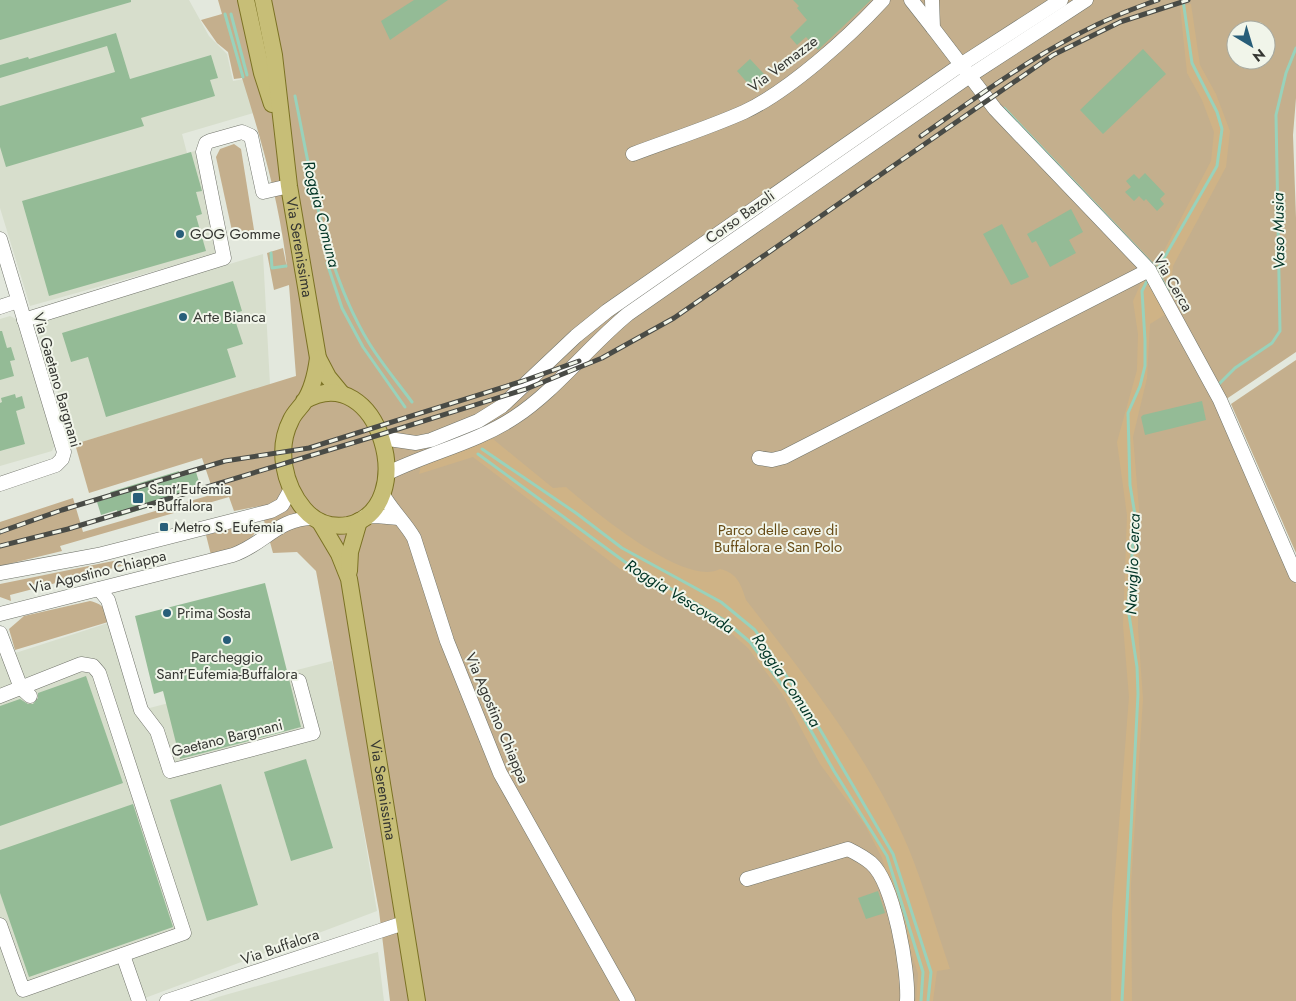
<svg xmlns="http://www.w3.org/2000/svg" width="1296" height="1001" font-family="Jost,sans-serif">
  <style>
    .built { fill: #d7decc }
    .green { fill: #c4af8d; fill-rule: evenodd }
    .forest { fill: #cfb386 }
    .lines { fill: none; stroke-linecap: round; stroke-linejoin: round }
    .stream { stroke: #99d2bb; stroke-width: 3 }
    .building { fill: #94bb96 }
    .minor-casing { stroke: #71746b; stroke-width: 15 }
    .major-casing { stroke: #7b7224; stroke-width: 18 }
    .minor { stroke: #fff; stroke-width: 14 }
    .major { stroke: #c7be77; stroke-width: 16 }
    .rail-casing { stroke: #494b46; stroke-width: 5 }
    .rail { stroke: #f1f5ea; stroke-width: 3; stroke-dasharray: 9; stroke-linecap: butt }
    .poi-dot { fill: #285e79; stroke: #f1f5ea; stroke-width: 2 }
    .labels { text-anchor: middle; stroke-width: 4; stroke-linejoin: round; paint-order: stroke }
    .street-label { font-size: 15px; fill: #353632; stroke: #f1f5ea }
    .poi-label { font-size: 15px; fill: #353632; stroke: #f1f5ea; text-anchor: start }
    .park-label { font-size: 15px; fill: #674b15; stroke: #f1f5ea }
    .water-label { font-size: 16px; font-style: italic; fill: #003425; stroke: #f1f5ea }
  </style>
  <rect width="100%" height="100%" fill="#e3e8dd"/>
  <g class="built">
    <polygon points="0,0 189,0 209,36 227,54 233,81 249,78 257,112 182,134 187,153 195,151 219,253 30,306 0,208"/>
    <polygon points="263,254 270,385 75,444 35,323"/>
    <polygon points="10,316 16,319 55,445 52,451 0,466 0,319"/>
    <polygon points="108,623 134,712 332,661 347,733 377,911 137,1001 0,1001 0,658"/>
    <polygon points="378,952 384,1001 208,1001 218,997"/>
  </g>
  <g class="green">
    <path d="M 218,0 L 1296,0 L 1296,98 L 1293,135 L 1296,218 L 1296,352 L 1219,404 L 1296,584 L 1296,1001 L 390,1001 L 379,911 L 316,571 L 297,552 L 273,553 L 260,506 L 234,511 L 229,497 L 60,546 L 62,551 L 0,566 L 0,522 L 73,498 L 83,532 L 214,494 L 202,458 L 89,493 L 75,444 L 296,376 L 289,285 L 274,290 L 267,253 L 283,248 L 287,268 C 280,204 261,139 242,78 L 234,79 L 228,52 L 217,43 L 201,20 L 222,14 ZM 1236,30 L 1266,30 L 1266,60 L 1236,60 Z"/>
    <polygon points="234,144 241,149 255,236 234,240 216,157 220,149"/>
    <polygon points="1296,360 1296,553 1231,404"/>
    <path d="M 246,524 L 255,524 L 258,529 C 248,545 229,549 211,555 L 206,535 Z"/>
    <polygon points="123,559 125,565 10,595 11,601 0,597 0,584"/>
    <path d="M 90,601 C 103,604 106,609 108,622 L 15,650 L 9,629 L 24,616 Z"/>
  </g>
  <g class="forest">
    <polygon points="1191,4 1200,65 1216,94 1230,131 1226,167 1173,266 1171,285 1157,264 1211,161 1214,132 1202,100 1187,73 1180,6"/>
    <polygon points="1144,276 1166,314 1150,324 1147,378 1133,437 1139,509 1138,628 1143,699 1131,884 1132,1001 1111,1001 1112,913 1129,697 1123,625 1127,515 1117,442 1137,370 1138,334 1133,301"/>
    <path d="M 493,439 L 553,488 L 566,487 C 593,510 685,588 720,569 C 737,573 741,584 746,600 C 806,677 869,756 908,847 C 924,886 936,928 950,969 L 937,971 L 933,1001 L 916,1001 L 918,974 L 882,858 L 865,825 L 820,764 L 783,695 L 748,648 L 716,620 L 620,569 L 473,457 L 419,474 L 421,466 L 478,442 Z"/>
  </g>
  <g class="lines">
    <g class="stream">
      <polyline points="225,14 243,77"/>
      <polyline points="231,14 247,75"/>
      <path d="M 295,96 C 312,180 324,269 369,343 C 382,364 398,383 412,402"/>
      <polyline points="1004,108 1155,267"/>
      <polyline points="271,253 272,268 286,266"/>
      <polyline points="327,263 342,308 363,347 405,407"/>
      <polyline points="1156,272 1217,166 1222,129 1217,112 1192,63 1183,0"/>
      <polyline points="1158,273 1168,291"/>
      <polyline points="1217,386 1235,368 1272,343 1280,331 1276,115 1286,73 1296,48"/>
      <polyline points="482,449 576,513 622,548 721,602 755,630 804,702 893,854 931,972 928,1001"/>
      <polyline points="478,454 625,562 724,620 750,642 794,701 834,771 887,856 923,972 921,1001"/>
      <polyline points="1122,1001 1138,694 1137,667 1128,608 1135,515 1130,485 1128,413 1140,386 1145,366 1145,340 1142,291 1147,281"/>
    </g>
  </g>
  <g class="building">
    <polygon points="0,0 131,0 131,2 0,40"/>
    <polygon points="414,0 448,0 390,40 381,21"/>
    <polygon points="793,0 871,0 818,50 806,37 797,45 790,37 807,20 797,8 799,6"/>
    <polygon points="116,33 130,79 211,55 218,78 210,80 215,96 141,118 144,126 6,167 0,147 0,106 115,72 107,46 0,78 0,65 28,57 29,59"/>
    <polygon points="1143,49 1166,74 1103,134 1080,110"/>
    <polygon points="750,59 764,74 750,86 737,71"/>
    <polygon points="191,152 202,191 196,192 202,214 196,216 206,251 49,296 22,201"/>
    <polygon points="1145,173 1165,194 1160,199 1164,204 1157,211 1146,199 1144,201 1139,196 1134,201 1125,192 1131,187 1126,181 1134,174 1139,179"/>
    <polygon points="1071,209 1083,232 1069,240 1076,253 1050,267 1036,241 1032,243 1027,234"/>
    <polygon points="1002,224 1029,277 1011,285 983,234"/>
    <polygon points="233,281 242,311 233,314 243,344 227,349 236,377 106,417 88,357 71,362 62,333"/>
    <polygon points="0,331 2,331 7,348 11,347 15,360 10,361 14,376 0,380"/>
    <polygon points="15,394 16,398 22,396 25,408 16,411 25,444 0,451 0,403 2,402 1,398"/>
    <polygon points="1202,401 1206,420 1145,435 1141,417 1143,415"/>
    <polygon points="179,471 181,477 196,472 200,485 185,489 187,495 118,517 117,510 101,515 97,502 112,497 110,492"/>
    <polygon points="265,583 301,727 180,759 163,691 154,694 135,616"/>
    <polygon points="86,676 123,783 0,826 0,706 20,699 28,704 33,704 38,698 38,693"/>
    <polygon points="306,759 333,848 291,861 264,772"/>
    <polygon points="221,784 258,905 207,921 170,800"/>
    <polygon points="133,804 173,927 29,977 0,893 0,850"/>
    <polygon points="878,891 885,913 866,919 858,898"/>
  </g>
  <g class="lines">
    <defs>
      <g id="minor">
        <polyline points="911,0 933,28"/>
        <polyline points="932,0 933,28 995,109 1149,270 1220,400 1296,575"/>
        <path d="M 633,154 C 670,140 708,128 744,112 C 789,91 849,37 883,0"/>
        <polyline points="0,239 64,452 62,459 56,465 0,484"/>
        <polyline points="0,307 18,301"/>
        <polyline points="24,320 224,258 203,152 206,143 210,141 242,132 251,136 263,192 289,186"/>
        <polyline points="382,438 416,443 431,440 478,421 502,406 576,336 607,311 962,64 1061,0"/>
        <polyline points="759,458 772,460 784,457 1149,270"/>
        <path d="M 386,474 C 428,453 476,443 515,417 C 555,391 590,345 628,314 L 971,75 L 1086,0"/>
        <path d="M 382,493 C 391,510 405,522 414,538 L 447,641 L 500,773 L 628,1001"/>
        <polyline points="364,517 376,516 399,518"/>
        <polyline points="0,573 98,555 271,511 282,505 291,489"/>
        <polyline points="99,589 108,600 141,710 157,731 170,771 313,733 299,681"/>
        <path d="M 0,614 L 233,555 C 265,544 277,518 314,518"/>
        <polyline points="0,633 21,688 30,696"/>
        <polyline points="0,696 81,664 93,666 99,673 184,933 23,990 0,925"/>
        <path d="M 747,879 L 848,849 C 856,853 865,858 871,863 C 894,883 909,971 907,1001"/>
        <polyline points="123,955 139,1001"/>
        <polyline points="167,1001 404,923"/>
      </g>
      <g id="major">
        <polyline points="246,0 262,73 272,104"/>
        <path id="s1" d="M 263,0 L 274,55 L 289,186 L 318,358 L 328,377 L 342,394"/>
        <path d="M 304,401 C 379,356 422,509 348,525 C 331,528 315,522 304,509 C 284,485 276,449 291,420 C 294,413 300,408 304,402 C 313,389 316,373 318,358"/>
        <path id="s2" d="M 320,522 L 339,554 L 349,579 L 417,1001"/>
        <polyline points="349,571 350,552 359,521"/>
      </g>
    </defs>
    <use href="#minor" class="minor-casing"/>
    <use href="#major" class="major-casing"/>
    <use href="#minor" class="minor"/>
    <use href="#major" class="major"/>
    <defs>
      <g id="rail">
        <path d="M 921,136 C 998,82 1067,30 1158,0"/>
        <polyline points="0,532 62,510 225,461 309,448 523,381 579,361"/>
        <polyline points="0,546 68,529 382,434 526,389 602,358 674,318 1053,55 1120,22 1188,0"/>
      </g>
    </defs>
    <use href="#rail" class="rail-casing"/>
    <use href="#rail" class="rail"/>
  </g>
  <g class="poi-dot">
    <circle cx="180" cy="234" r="5"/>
    <circle cx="183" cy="317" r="5"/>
    <rect x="132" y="492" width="12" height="12" rx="2.5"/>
    <rect x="159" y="522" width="10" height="10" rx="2.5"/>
    <circle cx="167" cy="613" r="5"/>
    <circle cx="227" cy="640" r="5"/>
  </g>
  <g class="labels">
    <g class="street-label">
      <text transform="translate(783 64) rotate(-37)" y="5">Via Vemazze</text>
      <text transform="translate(740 217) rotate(-35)" y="5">Corso Bazoli</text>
      <text dy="5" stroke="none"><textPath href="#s1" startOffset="250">Via Serenissima</textPath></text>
      <text transform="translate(1173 283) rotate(60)" y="5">Via Cerca</text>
      <text transform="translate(57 380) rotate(74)" y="5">Via Gaetano Bargnani</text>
      <text transform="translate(98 572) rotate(-14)" y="5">Via Agostino Chiappa</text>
      <text transform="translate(497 718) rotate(67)" y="5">Via Agostino Chiappa</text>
      <text transform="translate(227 738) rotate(-14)" y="5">Gaetano Bargnani</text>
      <text dy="5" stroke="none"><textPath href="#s2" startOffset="278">Via Serenissima</textPath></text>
      <text transform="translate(280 947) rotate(-19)" y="5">Via Buffalora</text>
    </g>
    <g class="poi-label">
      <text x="190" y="239">GOG Gomme</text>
      <text x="193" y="322">Arte Bianca</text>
      <text x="149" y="494">Sant'Eufemia<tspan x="149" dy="17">- Buffalora</tspan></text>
      <text x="174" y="532">Metro S. Eufemia</text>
      <text x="177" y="618">Prima Sosta</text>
      <text x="227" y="662" text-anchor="middle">Parcheggio<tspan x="227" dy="17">Sant'Eufemia-Buffalora</tspan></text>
    </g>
    <g class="park-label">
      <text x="778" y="535">Parco delle cave di<tspan x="778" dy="17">Buffalora e San Polo</tspan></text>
    </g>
    <g class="water-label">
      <text transform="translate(322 214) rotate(76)" y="6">Roggia Comuna</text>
      <text transform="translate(1278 231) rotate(-91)" y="6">Vaso Musia</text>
      <text transform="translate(1132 564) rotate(-88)" y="6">Naviglio Cerca</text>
      <text transform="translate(680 596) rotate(32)" y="6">Roggia Vescovada</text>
      <text transform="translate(787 680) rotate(56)" y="6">Roggia Comuna</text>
    </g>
  </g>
  <g transform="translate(1251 45) rotate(142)"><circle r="24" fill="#f1f5ea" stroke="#a6a9a0"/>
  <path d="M0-4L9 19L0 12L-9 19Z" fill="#285e79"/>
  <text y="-8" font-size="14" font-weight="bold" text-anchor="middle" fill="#353632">N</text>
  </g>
</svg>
